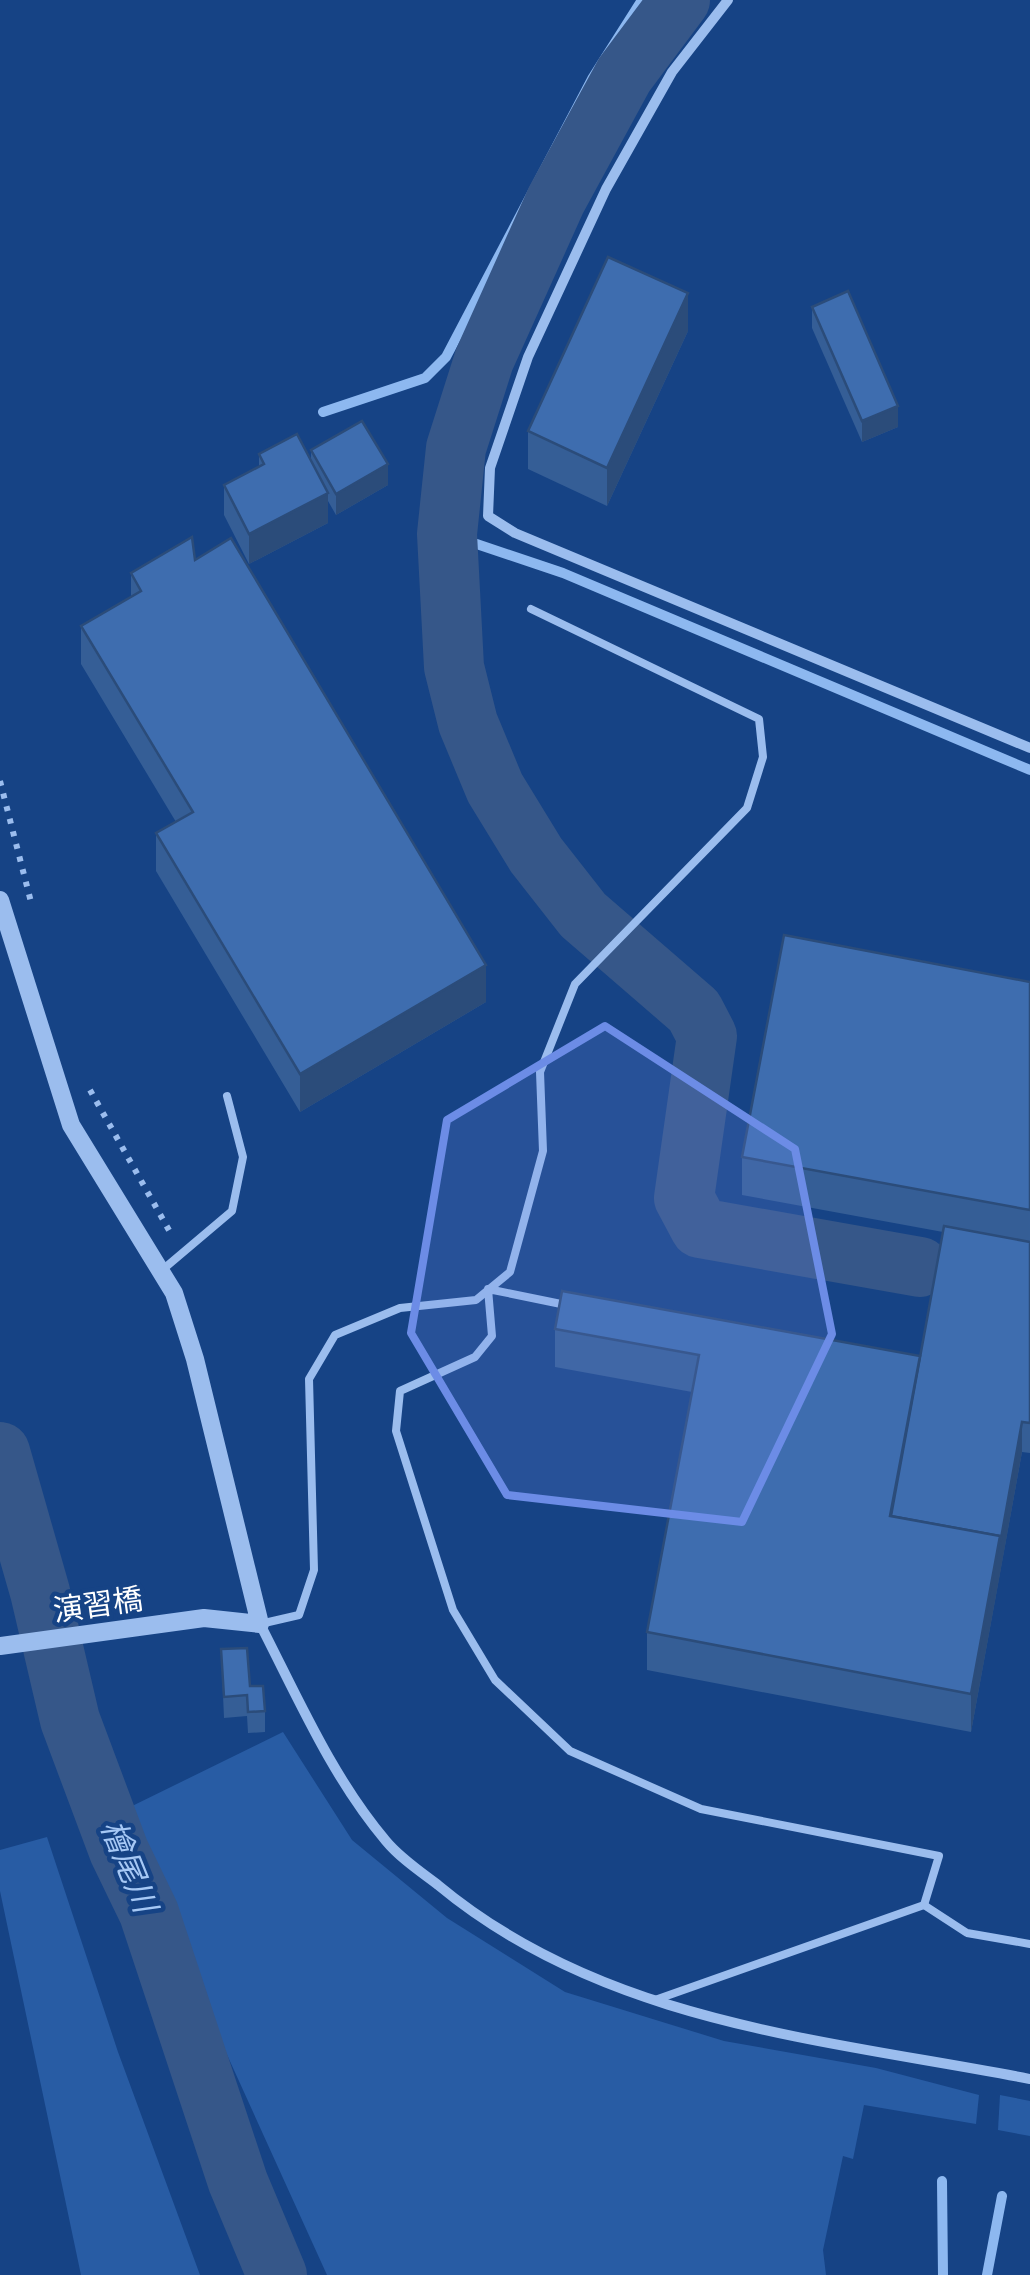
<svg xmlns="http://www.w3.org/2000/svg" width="1030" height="2275" font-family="Poppins,'Noto Sans JP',sans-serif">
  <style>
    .green { fill: #285ca4 }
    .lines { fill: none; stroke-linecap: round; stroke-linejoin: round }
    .stream { stroke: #8db8f0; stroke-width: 10 }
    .river { stroke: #365789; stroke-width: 60 }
    .path { stroke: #9bbdee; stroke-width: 6; stroke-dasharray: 5 8; stroke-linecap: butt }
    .service { stroke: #9bbdee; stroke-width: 8 }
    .minor { stroke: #9bbdee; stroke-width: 10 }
    .tertiary { stroke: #9bbdee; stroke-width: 18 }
    .wall { fill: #355e96 }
    .shaded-wall { fill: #2b4c7a }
    .building { fill: #3e6daf; stroke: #2b4c7a; stroke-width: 2.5 }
    .marked { fill: #6c8ce6; fill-opacity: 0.2; stroke: #6c8ce6; stroke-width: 8; stroke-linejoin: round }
    .labels { text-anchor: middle; stroke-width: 9; stroke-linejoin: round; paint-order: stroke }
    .street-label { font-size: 30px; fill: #fff; stroke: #164385 }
    .water-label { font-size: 32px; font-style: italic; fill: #a6c8f5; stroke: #164385 }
  </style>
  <rect width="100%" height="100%" fill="#164385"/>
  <g class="green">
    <polygon points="283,1732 352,1840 447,1918 565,1992 724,2041 876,2068 979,2095 976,2124 864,2105 853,2159 843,2156 823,2250 826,2275 327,2275 204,2004 124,1810"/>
    <polygon points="47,1837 118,2052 200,2275 81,2275 0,1891 0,1850"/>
    <polygon points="1000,2095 1030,2101 1030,2136 998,2130"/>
  </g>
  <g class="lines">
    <g class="stream">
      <polyline points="323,412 425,378 446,357 592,79 642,0"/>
      <polyline points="447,534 563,573 1030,770"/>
      <polyline points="942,2181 943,2275"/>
      <polyline points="987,2275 1002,2196"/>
    </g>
    <g class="river">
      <polyline points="680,0 624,75 556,200 484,360 456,448 447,534 454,667 468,723 495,788 536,855 583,915 694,1011 707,1036 684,1198 700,1228 920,1267"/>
      <polyline points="0,1452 40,1592 70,1720 119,1851 149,1913 238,2182 277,2275"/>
    </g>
    <g class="path">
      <polyline points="0,781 31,902"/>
      <polyline points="90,1090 170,1232"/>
    </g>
    <g class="service">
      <polyline points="161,1271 232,1211 243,1157 227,1096"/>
      <polyline points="566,1305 488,1289 492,1336 475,1357 400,1391 396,1431 453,1610 495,1680 570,1751 701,1809 939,1856 924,1905 655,2000"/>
      <polyline points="260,1624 299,1615 314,1570 309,1379 335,1335 400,1308 476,1300 510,1272 543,1151 540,1072 575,984 747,808 763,757 759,719 531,609"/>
      <polyline points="924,1905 967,1933 1030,1944"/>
    </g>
    <g class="minor">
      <polyline points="728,0 672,72 606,189 528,357 490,468 488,516 515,533 1030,748"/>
      <path d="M 260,1624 C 298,1698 332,1777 386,1841 C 400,1858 421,1872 438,1885 C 605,2024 824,2039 1030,2079"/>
    </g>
    <polyline class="tertiary" points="0,900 71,1125 174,1293 195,1359 260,1624 204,1618 0,1646"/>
  </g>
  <g class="wall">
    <polygon points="812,307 898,427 862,442 812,328"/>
    <polygon points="688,331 607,506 528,469 528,431"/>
    <polygon points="311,450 388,485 336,515 328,501 328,523 249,564 224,515 224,485 259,467 259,454 311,460"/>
    <polygon points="195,560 486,1002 300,1112 156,871 156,833 176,822 81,664 81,626 131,597 131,573"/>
    <polygon points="1030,982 1030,1453 1022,1452 971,1732 647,1670 647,1632 692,1392 555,1367 555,1329 920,1360 943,1232 742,1195 742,1157"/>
    <polygon points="221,1649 250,1686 265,1711 265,1732 248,1733 247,1716 224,1718"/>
  </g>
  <g class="shaded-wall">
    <polygon points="688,293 688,331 607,506 607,468"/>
    <polygon points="898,406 898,427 862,442 862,421"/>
    <polygon points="388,464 388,485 336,515 336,494"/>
    <polygon points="328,493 328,523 249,564 249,534"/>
    <polygon points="486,965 486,1002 300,1112 300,1074"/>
    <polygon points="1022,1422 1022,1452 1000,1574 1000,1544"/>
    <polygon points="1000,1536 1000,1574 971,1732 971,1694"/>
  </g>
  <g class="building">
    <polygon points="608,257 688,293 607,468 528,431"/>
    <polygon points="848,291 898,406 862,421 812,307"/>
    <polygon points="362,421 388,464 336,494 311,450"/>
    <polygon points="297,434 328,493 249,534 224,485 264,464 259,454"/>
    <polygon points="192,537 195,560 231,538 486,965 300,1074 156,833 193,812 81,626 141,591 131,573"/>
    <polygon points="784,935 1030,982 1030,1210 742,1157"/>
    <polygon points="944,1226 1030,1242 1030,1423 1022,1422 1000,1544 1000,1536 891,1516"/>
    <polygon points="562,1291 920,1356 890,1516 1000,1536 971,1694 647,1632 699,1355 555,1329"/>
    <polygon points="247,1648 250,1686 263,1686 265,1711 248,1712 247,1695 224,1697 221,1649"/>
  </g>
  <path class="marked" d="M 605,1026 L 795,1149 L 832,1334 L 742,1522 L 507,1495 L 411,1333 L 447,1120 Z"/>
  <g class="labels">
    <g class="street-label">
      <text transform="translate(98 1605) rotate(-8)" y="10">演習橋</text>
    </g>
    <g class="water-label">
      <text transform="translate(129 1866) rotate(68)" y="11">檜尾川</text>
    </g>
  </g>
</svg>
